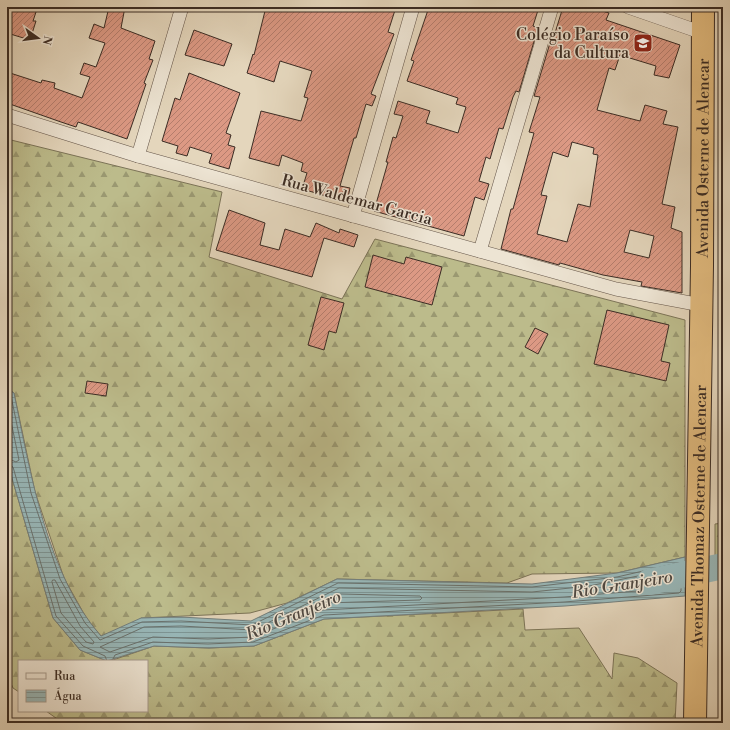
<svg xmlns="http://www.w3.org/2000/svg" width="730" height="730" font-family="'Libre Bodoni',serif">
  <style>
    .forest { fill: url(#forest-firs); stroke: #7c7458 }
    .water { fill: url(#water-rules); stroke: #737f7d }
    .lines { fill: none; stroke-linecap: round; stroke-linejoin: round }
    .shore { stroke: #6a726e; stroke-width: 1 }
    .river { stroke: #98b7b8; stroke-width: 26 }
    .building { fill: url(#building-hatch); stroke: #3b2c24; fill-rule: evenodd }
    .street-casing { stroke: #65564a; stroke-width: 14 }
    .highway-casing { stroke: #3b2c24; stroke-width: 24 }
    .street { stroke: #ede4d3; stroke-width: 13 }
    .highway { stroke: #e2bb7e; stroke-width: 22 }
    .labels { text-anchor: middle; stroke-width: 3; stroke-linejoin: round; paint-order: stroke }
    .poi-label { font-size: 16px; fill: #3b2c24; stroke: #ede4d3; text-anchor: end }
    .street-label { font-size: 16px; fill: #3b2c24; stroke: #ede4d3 }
    .water-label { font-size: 17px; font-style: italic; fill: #4e4842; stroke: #ede4d3 }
  </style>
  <defs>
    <pattern id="forest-firs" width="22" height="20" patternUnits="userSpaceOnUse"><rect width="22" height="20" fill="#bcbb8b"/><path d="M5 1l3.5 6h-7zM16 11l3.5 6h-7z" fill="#9a9871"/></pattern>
    <pattern id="water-rules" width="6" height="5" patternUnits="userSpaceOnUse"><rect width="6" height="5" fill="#98b7b8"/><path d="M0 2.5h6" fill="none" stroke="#7d9595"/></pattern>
    <pattern id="building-hatch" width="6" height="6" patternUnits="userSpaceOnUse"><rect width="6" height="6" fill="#dc9984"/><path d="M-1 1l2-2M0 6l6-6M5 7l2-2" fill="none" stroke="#b47d6c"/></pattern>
  </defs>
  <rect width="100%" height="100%" fill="#e4d6bc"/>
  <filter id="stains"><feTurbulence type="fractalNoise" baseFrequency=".005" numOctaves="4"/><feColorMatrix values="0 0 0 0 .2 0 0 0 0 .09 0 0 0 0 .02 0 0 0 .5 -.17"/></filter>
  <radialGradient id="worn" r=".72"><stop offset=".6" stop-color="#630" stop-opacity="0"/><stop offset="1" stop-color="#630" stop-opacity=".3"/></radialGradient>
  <g class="forest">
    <polygon points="7,139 222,192 209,257 342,299 375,239 685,320 685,557 617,573 532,574 507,583 337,579 287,603 250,613 141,618 117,645 101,636 88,621 64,578 35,492 14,393 7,388"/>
    <polygon points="7,461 53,618 80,650 107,661 19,661 19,692 13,688 7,674"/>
    <polygon points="723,523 723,557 715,558 715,524"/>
    <polygon points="523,609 525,630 579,628 612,679 614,653 638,658 677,683 675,723 63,723 46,711 147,711 147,661 110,661 154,646 209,648 254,646 324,619"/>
  </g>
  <g class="water">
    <path d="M 7,388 L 14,393 C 30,471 47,575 101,636 L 141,618 L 181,617 L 251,621 L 337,579 L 532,584 L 617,573 L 685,557 L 685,596 L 565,606 L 324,619 L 254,646 L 209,648 L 154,646 L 107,661 L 80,650 L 53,618 L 7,461 Z"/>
    <polygon points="723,557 723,577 716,578 715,558"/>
  </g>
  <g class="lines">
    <g class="shore">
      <polyline points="7,393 11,396 31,493 60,579 85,623 100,640 142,622 181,621 252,625 338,583 532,587 617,577 678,563 681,564 681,591 679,593 564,602 324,615 253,642 208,644 153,642 115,655 112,661"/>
      <polyline points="7,402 19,460 16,462 7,458"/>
      <polyline points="7,463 13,467 56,616 83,646 105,656 107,661"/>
      <polygon points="673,569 676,571 676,587 674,588 564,597 323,610 252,637 208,639 153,637 110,652 100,647 144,627 181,626 253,630 339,588 532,592 589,586"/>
      <polygon points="668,577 670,579 668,583 652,585 650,583 651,581"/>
      <polygon points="53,580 55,580 80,626 94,642 93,644 86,642 61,613 52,582"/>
      <polygon points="341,594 420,596 422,598 420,600 326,603 327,600"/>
    </g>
    <polyline class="river" points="649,582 723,566"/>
  </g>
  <g class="building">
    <polygon points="7,7 29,7 37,9 33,21 36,21 30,40 7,33"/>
    <polygon points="109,7 125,7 121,28 155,41 149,59 153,60 144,83 146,84 127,139 78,122 76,127 61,122 7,103 7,72 41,83 42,80 55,83 54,88 82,98 90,77 80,74 84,63 96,67 105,43 89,38 94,24 104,28"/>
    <polygon points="266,7 396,7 388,32 394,34 371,94 376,96 372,106 366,104 356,138 354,138 340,186 350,188 347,202 302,189 307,173 301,171 303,163 282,155 279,166 249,158 261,111 301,121 308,98 304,97 312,71 280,61 274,82 247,73 253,54 254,55"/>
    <polygon points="429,7 539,7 533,26 538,28 519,92 516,91 513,97 503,129 499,128 490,159 486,157 479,181 489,184 484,200 475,197 464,236 374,211 388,162 386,162 393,137 396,138 403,116 394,114 398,101 430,111 426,123 458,133 466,107 456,104 458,98 407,81 414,61 411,60"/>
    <path d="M 563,7 L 590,7 L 609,13 L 606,20 L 680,45 L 669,78 L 654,75 L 656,66 L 620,55 L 615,70 L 609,68 L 597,110 L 640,121 L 645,105 L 667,111 L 663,124 L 678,127 L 662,204 L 675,207 L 671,228 L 682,232 L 682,293 L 641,286 L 642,282 L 603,275 L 560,263 L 559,265 L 501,249 L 511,209 L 513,209 L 534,133 L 529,132 L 540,97 L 534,96 L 553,33 L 555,33 ZM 572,142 L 594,148 L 593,154 L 598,155 L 590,207 L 578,204 L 567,242 L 537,234 L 547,196 L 541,195 L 553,152 L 568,157 ZM 630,230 L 654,236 L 649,258 L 624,252 Z"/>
    <polygon points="194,30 232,44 224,66 185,55"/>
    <polygon points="189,73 240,93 226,133 231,135 228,145 235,147 229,169 209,163 212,154 190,147 187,156 176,153 178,146 162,141 175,98 180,100"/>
    <polygon points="229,210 265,223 260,245 279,250 285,229 310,237 316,223 339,233 340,229 358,235 354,247 324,238 312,277 216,250"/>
    <polygon points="373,255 404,264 406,257 442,267 432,305 365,287"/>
    <polygon points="321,297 344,303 336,333 329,331 324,350 308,345"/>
    <polygon points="607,310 669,325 661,361 670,363 666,381 594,364"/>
    <polygon points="535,328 548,334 538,354 525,347"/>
    <polygon points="87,381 108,384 106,396 85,393"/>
  </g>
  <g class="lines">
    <defs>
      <g id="street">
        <polyline points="628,7 703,33"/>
        <polyline points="7,115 138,156 616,289 701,305"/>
        <polyline points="138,156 182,7"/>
        <polyline points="353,216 413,7"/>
        <polyline points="480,251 552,7"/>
      </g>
      <g id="highway">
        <path id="s1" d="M 695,723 L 702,266 L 703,7"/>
      </g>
    </defs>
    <use href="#street" class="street-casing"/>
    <use href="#highway" class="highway-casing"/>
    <use href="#street" class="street"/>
    <use href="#highway" class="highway"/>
  </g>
  <defs>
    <symbol id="school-square" viewBox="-11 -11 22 22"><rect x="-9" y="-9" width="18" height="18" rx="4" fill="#8f2418" stroke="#ede4d3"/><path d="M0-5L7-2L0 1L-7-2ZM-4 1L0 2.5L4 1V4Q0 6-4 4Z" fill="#fff"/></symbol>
  </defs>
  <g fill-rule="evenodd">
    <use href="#school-square" x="632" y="32" width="22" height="22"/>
  </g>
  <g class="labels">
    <g class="poi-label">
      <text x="629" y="40">Colégio Paraíso<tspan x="629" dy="18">da Cultura</tspan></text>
    </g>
    <g class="street-label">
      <text dy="6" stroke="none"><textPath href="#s1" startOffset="565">Avenida Osterne de Alencar</textPath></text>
      <text transform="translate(357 199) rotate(15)" y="6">Rua Waldemar Garcia</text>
      <text dy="6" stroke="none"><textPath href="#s1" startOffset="207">Avenida Thomaz Osterne de Alencar</textPath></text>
    </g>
    <g class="water-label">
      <text transform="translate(622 584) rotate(-9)" y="6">Rio Granjeiro</text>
      <text transform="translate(293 615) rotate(-23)" y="6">Rio Granjeiro</text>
    </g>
  </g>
  <rect width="730" height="730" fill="none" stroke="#e4d6bc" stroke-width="24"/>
  <rect x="8" y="8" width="714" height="714" fill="none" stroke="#3b2c24" stroke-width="2"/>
  <rect x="12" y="12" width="706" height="706" fill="none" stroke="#3b2c24"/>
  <rect x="18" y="660" width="130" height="52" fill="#ede4d3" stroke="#a69a8d"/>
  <rect x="26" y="673" width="20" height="6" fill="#ede4d3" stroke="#a69a8d"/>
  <text x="54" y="680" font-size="12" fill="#3b2c24">Rua</text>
  <rect x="26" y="690" width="20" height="12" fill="url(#water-rules)" stroke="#a69a8d"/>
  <text x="54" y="700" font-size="12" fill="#3b2c24">Água</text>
  <g transform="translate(38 38) rotate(104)" stroke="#ede4d3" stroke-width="3" paint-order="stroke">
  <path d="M0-3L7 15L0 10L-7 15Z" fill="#3b2c24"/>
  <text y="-6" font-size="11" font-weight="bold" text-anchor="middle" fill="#3b2c24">N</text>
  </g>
  <rect width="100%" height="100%" filter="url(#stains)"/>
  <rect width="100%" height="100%" fill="url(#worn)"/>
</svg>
